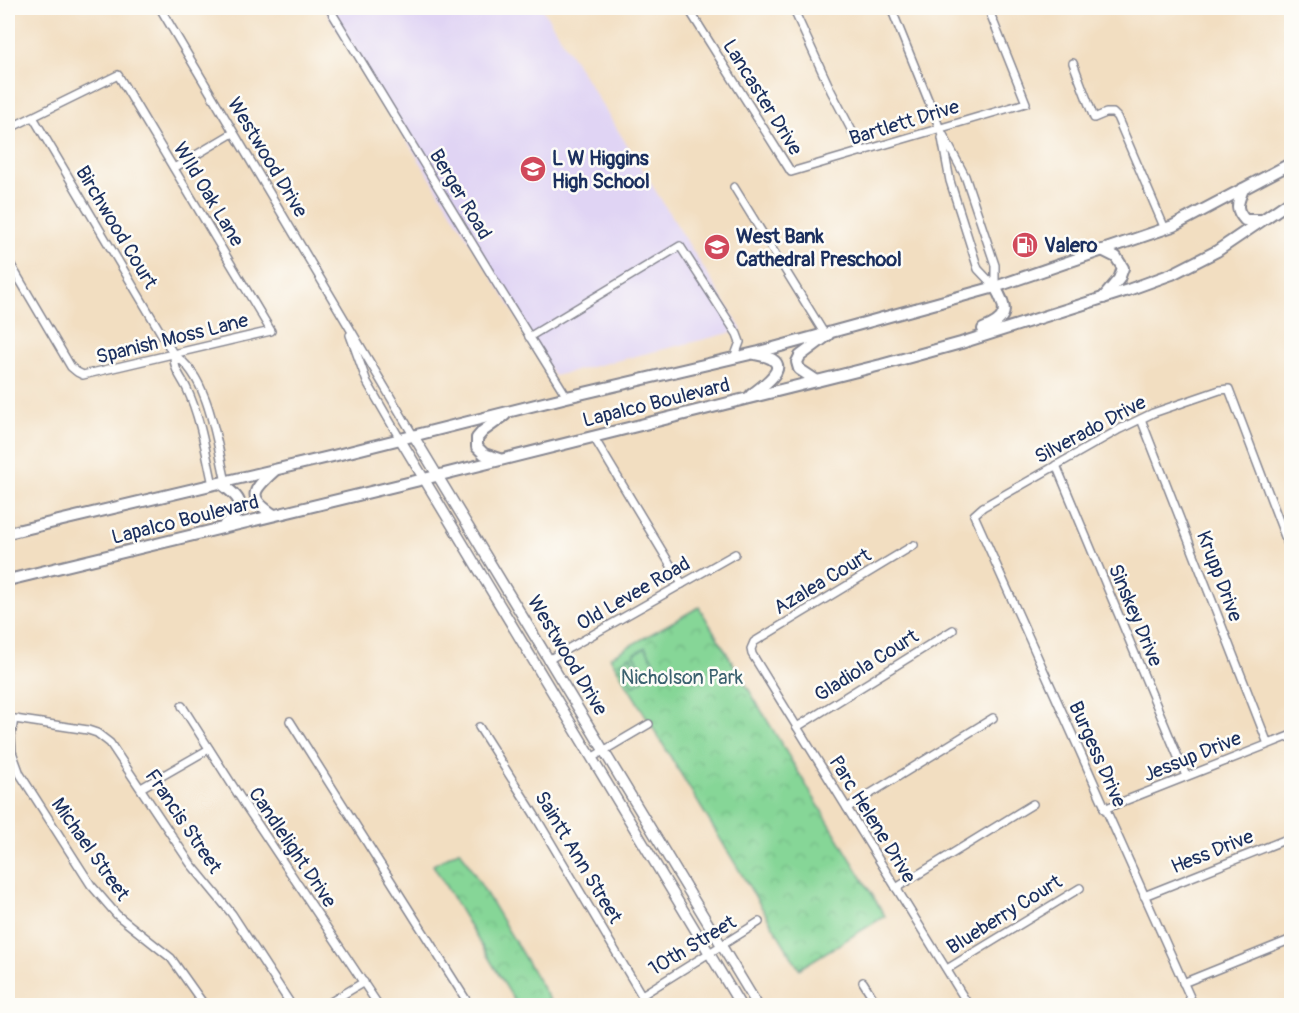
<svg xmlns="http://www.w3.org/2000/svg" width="1299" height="1013" font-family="Pangolin,sans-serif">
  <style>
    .built { fill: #e0d4f4 }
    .park { fill: url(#park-crowns); stroke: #50827a; stroke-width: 1.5 }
    .pitch { fill: #86d697; stroke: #50827a; stroke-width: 1.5 }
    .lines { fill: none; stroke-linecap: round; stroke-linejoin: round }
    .minor-casing { stroke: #868690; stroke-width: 10 }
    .tertiary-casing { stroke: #868690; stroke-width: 12 }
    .primary-casing { stroke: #868690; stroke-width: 14 }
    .minor { stroke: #fff; stroke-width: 7 }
    .tertiary { stroke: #fff; stroke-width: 9 }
    .primary { stroke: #fff; stroke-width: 10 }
    .labels { text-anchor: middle; stroke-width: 5; stroke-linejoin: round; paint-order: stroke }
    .street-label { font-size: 20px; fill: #1b2f5e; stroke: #fdfcf7 }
    .poi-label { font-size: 20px; font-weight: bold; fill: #1b2f5e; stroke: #fdfcf7; text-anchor: start }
    .park-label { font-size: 20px; fill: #3b616f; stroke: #fdfcf7 }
  </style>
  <defs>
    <pattern id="park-crowns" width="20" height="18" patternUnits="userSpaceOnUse" patternTransform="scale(1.5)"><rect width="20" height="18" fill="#86d697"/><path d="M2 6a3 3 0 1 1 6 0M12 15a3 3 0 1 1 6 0" fill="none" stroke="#73b885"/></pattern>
  </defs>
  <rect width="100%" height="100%" fill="#fdfcf7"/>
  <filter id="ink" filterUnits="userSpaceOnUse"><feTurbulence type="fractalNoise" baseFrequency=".0167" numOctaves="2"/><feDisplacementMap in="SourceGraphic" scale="12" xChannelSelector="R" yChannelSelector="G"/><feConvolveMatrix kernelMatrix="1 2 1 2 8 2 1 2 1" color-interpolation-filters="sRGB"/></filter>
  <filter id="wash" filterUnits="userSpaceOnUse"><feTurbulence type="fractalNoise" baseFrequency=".008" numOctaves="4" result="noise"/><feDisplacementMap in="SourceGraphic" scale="24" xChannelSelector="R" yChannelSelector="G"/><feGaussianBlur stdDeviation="1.35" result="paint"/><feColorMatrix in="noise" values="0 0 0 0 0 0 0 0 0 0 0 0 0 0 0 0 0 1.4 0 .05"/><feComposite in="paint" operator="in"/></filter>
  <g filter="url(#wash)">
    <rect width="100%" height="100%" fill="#f2dec1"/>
    <polygon class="built" points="324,8 542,8 742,330 554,376"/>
    <g class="park">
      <polygon points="699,607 885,916 799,969 610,657"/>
      <polygon points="460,850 551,1002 553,1005 517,1005 433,865"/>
    </g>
    <g class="pitch">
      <polygon points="645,647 659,670 648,677 634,654"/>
      <polygon points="630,656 644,679 633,686 619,663"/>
    </g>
  </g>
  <g filter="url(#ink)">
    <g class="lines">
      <defs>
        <g id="minor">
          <polyline points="160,8 413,435"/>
          <polyline points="329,8 500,289 567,397"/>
          <polyline points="688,8 791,172 1026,103 988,8"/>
          <polyline points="793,8 831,91 863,152"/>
          <polyline points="891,8 940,129 965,176 995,265 995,287"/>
          <polyline points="1073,63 1094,118 1106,113 1113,113 1117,117 1165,229"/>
          <path d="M 33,117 L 174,355 C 209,375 217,445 226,482"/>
          <polyline points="8,129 118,75 271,331 83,375 77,372 71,367 8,260"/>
          <polyline points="942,138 950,181 978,269 995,287"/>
          <polyline points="174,168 233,133"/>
          <polyline points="734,187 824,333"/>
          <polyline points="350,335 367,382 400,439"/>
          <polyline points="529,337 680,246 737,334 740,342 734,358"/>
          <path d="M 174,355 C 173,369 182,378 187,389 C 201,419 206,454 213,485"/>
          <polyline points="1141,419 1268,744"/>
          <polyline points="593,436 682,584"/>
          <polyline points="1056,465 1186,776"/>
          <polyline points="914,545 754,642 751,649 752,654 969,1006"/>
          <polyline points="548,660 735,554"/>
          <polyline points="182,706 245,805 379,1006"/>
          <polyline points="8,718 88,730 97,733 110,743 190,863 232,914 292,1006"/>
          <polyline points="14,719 11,736 12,752 20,774 91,885 117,915 171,958 205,1006"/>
          <polyline points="290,721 470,1006"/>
          <polyline points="479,727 534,814 648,1006"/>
          <polyline points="797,727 953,630"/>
          <polyline points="593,757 649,724"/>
          <polyline points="141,788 209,749"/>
          <polyline points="847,808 993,718"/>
          <polyline points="1104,809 1292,735"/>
          <polyline points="896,888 1033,804"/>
          <polyline points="1144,896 1292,837"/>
          <polyline points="947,969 1080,888"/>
          <polyline points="863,982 878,1006"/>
          <polyline points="1183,983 1292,939"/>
          <polyline points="642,995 759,922"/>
          <polyline points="324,1006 364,982"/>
          <polyline points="1194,1006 974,515 983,507 1120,429 1153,413 1220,390 1229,389 1292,555"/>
        </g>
        <g id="tertiary">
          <polyline points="413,435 758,1006"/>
          <polyline points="400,439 741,1006"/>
        </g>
        <g id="primary">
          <path d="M 1243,189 C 1238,203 1234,208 1245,220 L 1261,220"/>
          <polyline points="1102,250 1116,257 1123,268 1119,279 1103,298"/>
          <path d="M 983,329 C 1009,319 1008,309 995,287"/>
          <polyline points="817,381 799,369 797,362 800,356 828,335"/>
          <path d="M 751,395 C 770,381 797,361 755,354"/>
          <polyline points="499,459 484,454 477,447 477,438 483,431 505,415"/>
          <path d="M 220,483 C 241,498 249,507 225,524"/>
          <path d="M 274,515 C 246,497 253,490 274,471"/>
          <polyline points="8,533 333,456 567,397 759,352 995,287 1173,226 1292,163"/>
          <polyline points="8,580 424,479 881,365 961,343 1128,290 1172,274 1217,251 1292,200"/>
        </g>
      </defs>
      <use href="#minor" class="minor-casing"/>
      <use href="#tertiary" class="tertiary-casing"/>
      <use href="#primary" class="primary-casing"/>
      <use href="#minor" class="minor"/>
      <use href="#tertiary" class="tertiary"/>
      <use href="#primary" class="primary"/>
    </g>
  </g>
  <defs>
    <symbol id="school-disc" viewBox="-11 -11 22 22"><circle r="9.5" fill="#d1495b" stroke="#fdfcf7"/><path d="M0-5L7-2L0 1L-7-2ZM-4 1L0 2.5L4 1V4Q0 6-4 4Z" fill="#fff"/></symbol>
    <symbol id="fuel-disc" viewBox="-11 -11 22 22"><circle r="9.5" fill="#d1495b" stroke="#fdfcf7"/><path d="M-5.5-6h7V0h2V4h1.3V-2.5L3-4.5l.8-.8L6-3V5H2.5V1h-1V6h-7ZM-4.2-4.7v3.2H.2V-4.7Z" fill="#fff"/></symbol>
  </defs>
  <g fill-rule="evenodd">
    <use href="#school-disc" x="518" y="154" width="30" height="30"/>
    <use href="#fuel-disc" x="1010" y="230" width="30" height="30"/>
    <use href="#school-disc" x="702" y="232" width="30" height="30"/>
  </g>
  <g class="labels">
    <g class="street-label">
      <text transform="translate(763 97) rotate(58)" y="7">Lancaster Drive</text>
      <text transform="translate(904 122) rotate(-17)" y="7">Bartlett Drive</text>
      <text transform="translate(268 157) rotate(59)" y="7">Westwood Drive</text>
      <text transform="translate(209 194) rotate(59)" y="7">WIld Oak Lane</text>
      <text transform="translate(461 194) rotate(59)" y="7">Berger Road</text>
      <text transform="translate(117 227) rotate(59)" y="7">Birchwood Court</text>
      <text transform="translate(172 338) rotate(-14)" y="7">Spanish Moss Lane</text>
      <text transform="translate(656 402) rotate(-14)" y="7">Lapalco Boulevard</text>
      <text transform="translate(1090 429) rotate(-28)" y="7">Silverado Drive</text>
      <text transform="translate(185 519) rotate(-14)" y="7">Lapalco Boulevard</text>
      <text transform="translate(1220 576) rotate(69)" y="7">Krupp Drive</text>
      <text transform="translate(822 581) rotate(-31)" y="7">Azalea Court</text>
      <text transform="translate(633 593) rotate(-30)" y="7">Old Levee Road</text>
      <text transform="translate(1136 615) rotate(67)" y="7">Sinskey Drive</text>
      <text transform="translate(568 655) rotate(59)" y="7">Westwood Drive</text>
      <text transform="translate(866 665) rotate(-32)" y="7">Gladiola Court</text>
      <text transform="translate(1098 754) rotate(66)" y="7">Burgess Drive</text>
      <text transform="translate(1192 756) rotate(-22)" y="7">Jessup Drive</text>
      <text transform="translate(873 819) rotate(58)" y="7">Parc Helene Drive</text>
      <text transform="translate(184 821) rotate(56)" y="7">Francis Street</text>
      <text transform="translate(293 847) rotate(56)" y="7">Candlelight Drive</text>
      <text transform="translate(91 849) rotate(55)" y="7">Michael Street</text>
      <text transform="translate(1212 851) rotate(-22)" y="7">Hess Drive</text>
      <text transform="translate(579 857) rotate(59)" y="7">Saintt Ann Street</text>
      <text transform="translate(1004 914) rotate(-32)" y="7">Blueberry Court</text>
      <text transform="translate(692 945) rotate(-31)" y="7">10th Street</text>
    </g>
    <g class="poi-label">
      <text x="552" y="165">L W Higgins<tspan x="552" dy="23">High School</tspan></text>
      <text x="736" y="243">West Bank<tspan x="736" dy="23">Cathedral Preschool</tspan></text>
      <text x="1044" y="252">Valero</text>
    </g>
    <g class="park-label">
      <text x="682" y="684">Nicholson Park</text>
    </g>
  </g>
  <rect width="1299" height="1013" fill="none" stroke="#fdfcf7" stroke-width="30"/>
</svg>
